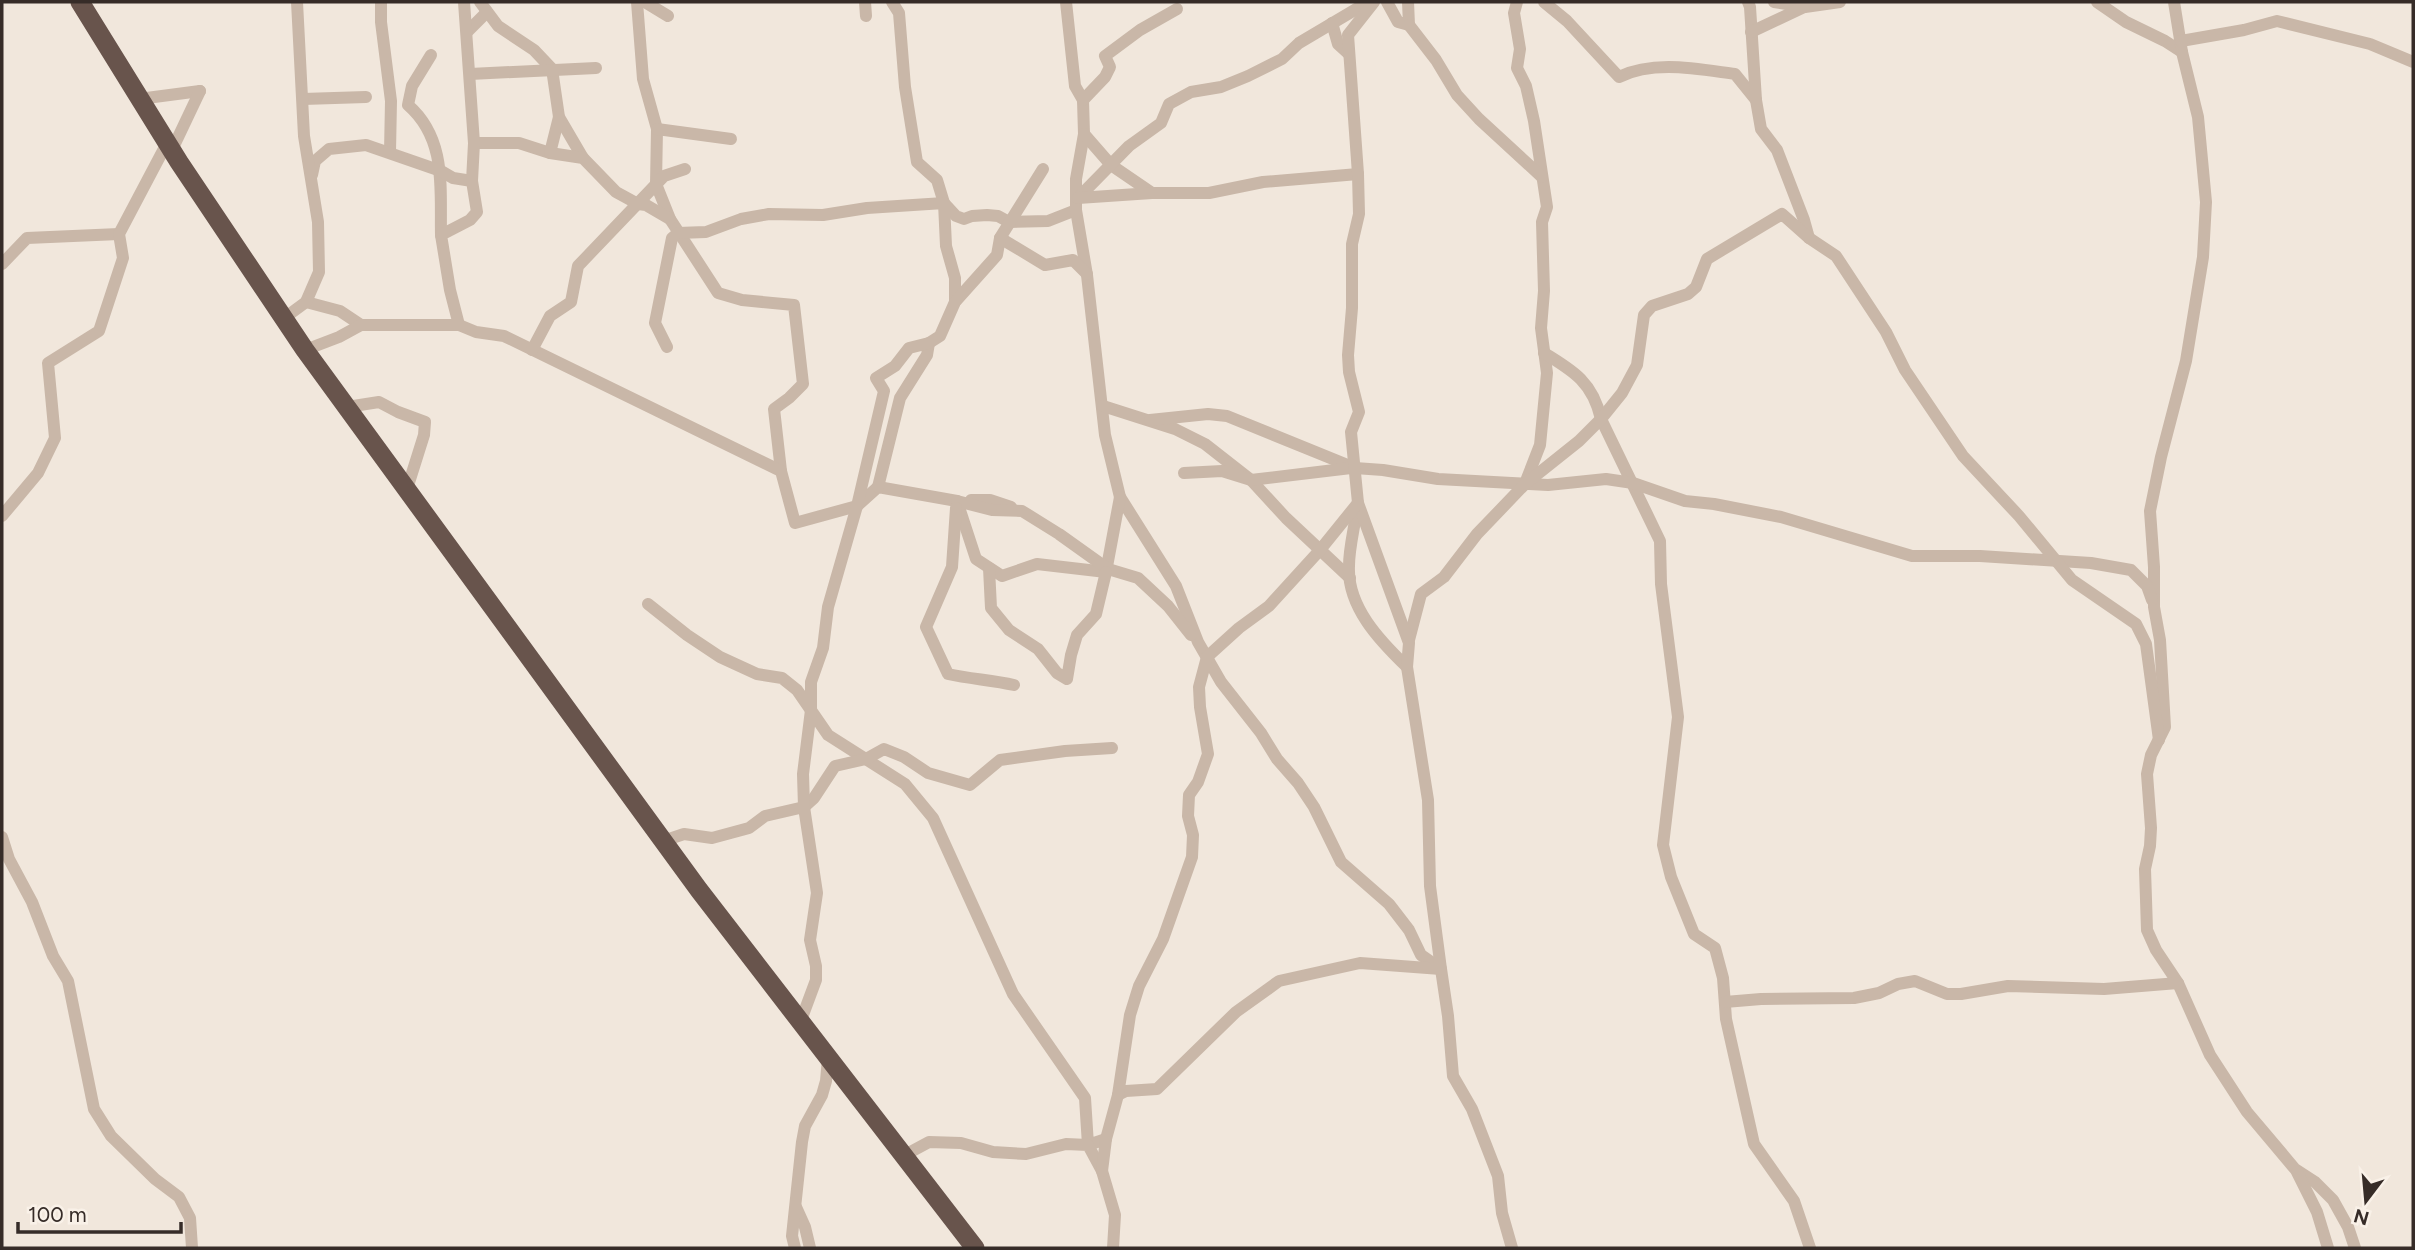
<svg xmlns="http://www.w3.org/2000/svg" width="2415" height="1250" font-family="Figtree,sans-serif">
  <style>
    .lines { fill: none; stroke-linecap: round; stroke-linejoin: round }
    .minor { stroke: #c9b7a8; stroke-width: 12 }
    .trunk { stroke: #68544c; stroke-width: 19 }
  </style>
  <rect width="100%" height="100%" fill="#f1e7dc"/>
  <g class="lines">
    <g class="minor">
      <polyline points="381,2 381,22 391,101 390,152"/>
      <polyline points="480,2 498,26 534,50 552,69 559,117 583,158"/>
      <polyline points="637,2 643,79 657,129 656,184 670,219 718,293 742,300 794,305 803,384 789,398 774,409 781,471"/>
      <polyline points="645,2 668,16"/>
      <polyline points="865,2 866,16"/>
      <polyline points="892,2 899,13 905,87 917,162 937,180 944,203 956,216 964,219 972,216 987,215 998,216 1009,222 1048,221 1076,210"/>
      <polyline points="1066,2 1075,86 1083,100 1084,134 1076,179 1076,210 1087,275 1105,435 1120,497 1176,586 1198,642 1221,682 1261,733 1277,759 1298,783 1314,807 1341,862 1389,904 1409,930 1421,955 1441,969 1448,1016 1453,1076 1472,1109 1498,1176 1502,1213 1512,1248"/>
      <polyline points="1387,2 1398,22 1409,25 1408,2"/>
      <polyline points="1517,2 1514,13 1520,49 1517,68 1526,86 1534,121 1547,207 1542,222 1544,291 1541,328 1547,373 1540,445 1526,481"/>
      <path d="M 1544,2 L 1567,21 L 1619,77 C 1654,60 1697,69 1735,74 L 1756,100"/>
      <polyline points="1748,2 1750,7 1756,100 1761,129 1777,150 1804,220 1809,238"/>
      <polyline points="1774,2 1805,7 1840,2"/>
      <polyline points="2097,2 2126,22 2165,41 2182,52"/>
      <polyline points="2174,2 2182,52 2198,117 2206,202 2203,257 2186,361 2161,457 2150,511 2154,567 2154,607 2160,640 2165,727 2151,755 2147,774 2151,828 2150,846 2145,869 2147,930 2156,950 2178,983 2210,1055 2247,1112 2295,1169 2315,1182 2333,1200 2348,1227 2355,1248"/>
      <polyline points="1332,23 1338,44 1349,54"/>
      <polyline points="1409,25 1436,60 1457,95 1479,119 1542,177"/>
      <polyline points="468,31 487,12"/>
      <polyline points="1751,32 1804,7"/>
      <polyline points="2181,41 2244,30 2277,21 2370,44 2413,62"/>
      <path d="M 431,55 L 412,86 L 408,105 C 447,139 440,188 441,235"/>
      <polyline points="470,74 596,68"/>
      <polyline points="139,99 200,91"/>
      <polyline points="303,99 366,97"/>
      <polyline points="1083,100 1105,77 1110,67 1105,56 1140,30 1177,9"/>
      <polyline points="657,129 731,139"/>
      <polyline points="1084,134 1111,165 1152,193"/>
      <polyline points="474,143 519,143 550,153 583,158 616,192 638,204 646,205 670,219"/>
      <polyline points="172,150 200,91"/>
      <polyline points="550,153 559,117"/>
      <polyline points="312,175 315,161 329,149 366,145 441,171 453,178 472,181"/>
      <polyline points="1078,198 1129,146 1161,123 1169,104 1191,92 1221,87 1248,76 1282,59 1299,43 1368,2"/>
      <polyline points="1078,198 1152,193 1209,193 1263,182 1358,174"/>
      <polyline points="1000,238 1045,265 1073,260 1087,274"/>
      <polyline points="2,264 27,238 119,234"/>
      <polyline points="306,302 340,311 361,325"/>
      <polyline points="283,319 306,302 319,272 318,222 304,136 297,2"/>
      <polyline points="459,325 450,290 441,235 470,220 477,212 472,181 474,143 464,2"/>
      <polyline points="667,347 655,323 672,238 678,233 706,232 741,219 769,214 823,215 867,208 944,203 946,246 955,278 955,302"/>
      <polyline points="305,350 339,337 361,325 459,325 476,332 504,336 781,471 795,523 857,506 878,487 957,501 976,559 1002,576 1037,564 1106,572 1120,497"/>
      <polyline points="532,350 550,316 571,302 578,266 664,176 685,169"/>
      <path d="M 1544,353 C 1574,371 1593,383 1601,419 L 1660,541 L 1661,584 L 1678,717 L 1663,845 L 1671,877 L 1694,934 L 1715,948 L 1723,978 L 1726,1019 L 1754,1144 L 1794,1201 L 1810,1248"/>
      <polyline points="1103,406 1175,429 1205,444 1251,480 1286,518 1350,578"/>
      <polyline points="347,407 379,402 398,412 425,422 424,435 407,489"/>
      <polyline points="1150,420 1208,414 1227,416 1355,468 1383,470 1438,479 1548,485 1606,479 1633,483 1685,501 1714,504 1781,517 1912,556 1980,556 2091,563 2131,570 2147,586 2152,600"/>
      <polyline points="1184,473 1222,471 1251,480 1351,468"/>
      <polyline points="878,487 900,398 927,355 929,343"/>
      <polyline points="971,500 990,500 1011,507"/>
      <polyline points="957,501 992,510 1022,511 1059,534 1108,569 1138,578 1168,606 1191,635"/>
      <path d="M 1357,507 C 1355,526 1349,547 1349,566 C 1347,607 1380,641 1407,667"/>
      <path d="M 956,508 L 952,567 L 926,627 L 948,674 C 970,679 992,680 1014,685"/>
      <polyline points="2,516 38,473 55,438 48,363 99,331 123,258 119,234 167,143"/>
      <polyline points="989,568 991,608 1009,630 1038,649 1057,673 1067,679 1071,655 1077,635 1096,614 1106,572"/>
      <polyline points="648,604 687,635 720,657 757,674 782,678 797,690 828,735 905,784 933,818 1013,994 1085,1098 1088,1145 1106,1139"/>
      <polyline points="1409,640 1421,594 1444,577 1477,534 1525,484 1579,441 1601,419 1622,393 1637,365 1644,315 1652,306 1688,294 1696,287 1707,259 1782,214 1809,238 1836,256 1886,332 1905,370 1963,456 2019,516 2072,580 2136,624 2146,644 2159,740"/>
      <polyline points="2,837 9,859 32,902 53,956 68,981 94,1109 111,1136 155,1179 179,1197 190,1218 192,1248"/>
      <polyline points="663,841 684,834 712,838 749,828 765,816 804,807 814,798 835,766 866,759 884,749 904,757 928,773 970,785 1000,760 1065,751 1112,748"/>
      <polyline points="1725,1002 1761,999 1854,998 1879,993 1898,984 1915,981 1947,994 1961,994 2008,986 2104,989 2178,983"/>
      <polyline points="800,1023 816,980 816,966 810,940 817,893 804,807 803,774 811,710 811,682 823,648 828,607 857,506 884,391 876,378 895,366 909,348 929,343 940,336 955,302 997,255 1000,238 1043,169"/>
      <polyline points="1118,1095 1126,1091 1157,1089 1236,1012 1279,981 1360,963 1441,969 1430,886 1428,800 1407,667 1409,643 1358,503 1351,432 1359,412 1349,372 1348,355 1352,308 1352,244 1359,214 1358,174 1348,35 1374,2"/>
      <polyline points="903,1156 929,1142 961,1143 993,1152 1026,1154 1066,1144 1088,1145 1102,1171 1115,1215 1113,1248"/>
      <polyline points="1102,1171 1106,1139 1118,1095 1130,1015 1139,986 1163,939 1192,857 1193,835 1188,816 1189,795 1198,782 1208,754 1200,707 1199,687 1207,657 1239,628 1269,606 1320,550 1358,503"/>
      <polyline points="2297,1172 2317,1212 2328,1248"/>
      <polyline points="796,1207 805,1227 810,1248"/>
      <polyline points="795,1248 792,1236 802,1142 805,1126 822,1095 826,1081 828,1058"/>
    </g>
    <polyline class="trunk" points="80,2 179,162 305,350 699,890 975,1248"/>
  </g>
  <rect width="2415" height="1250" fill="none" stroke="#362c28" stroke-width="7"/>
  <g transform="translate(2366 1201) rotate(196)" stroke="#f9f1e8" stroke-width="5" paint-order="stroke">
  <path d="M0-5L12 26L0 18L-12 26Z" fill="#362c28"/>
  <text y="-10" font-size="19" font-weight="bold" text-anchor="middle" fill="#362c28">N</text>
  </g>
  <path d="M18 1222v10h163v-10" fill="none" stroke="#362c28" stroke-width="3.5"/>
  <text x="28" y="1222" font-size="21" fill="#362c28" stroke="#f9f1e8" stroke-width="5" paint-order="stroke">100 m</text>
</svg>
